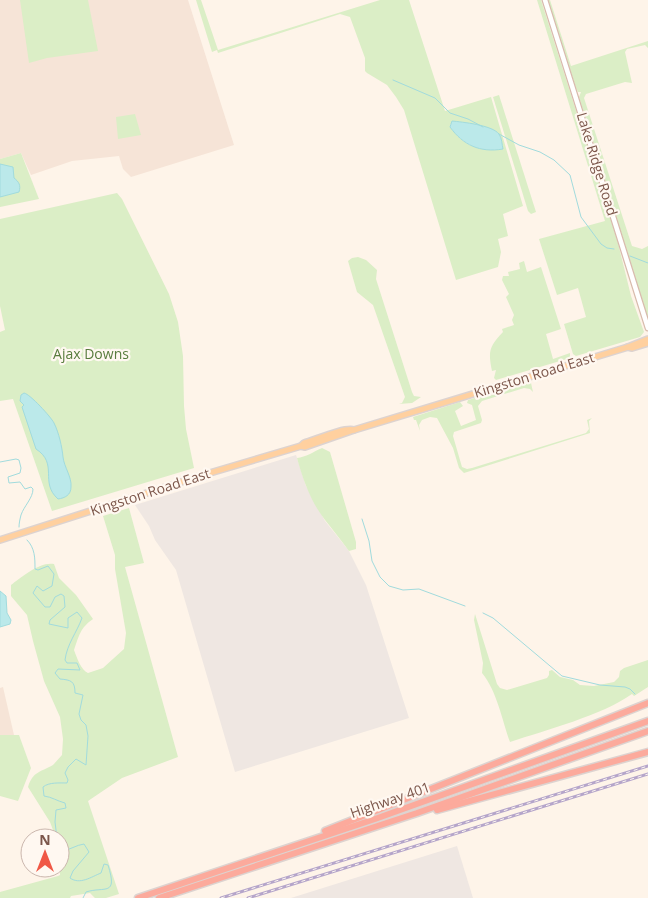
<svg xmlns="http://www.w3.org/2000/svg" width="648" height="898" font-family="'Open Sans',sans-serif">
  <style>
    .residential { fill: #f6e4d7 }
    .industrial { fill: #efe7e2 }
    .green { fill: #dbeec6; fill-rule: evenodd }
    .water { fill: #bbe9ea; stroke: #a1dbdd }
    .lines { fill: none; stroke-linecap: round; stroke-linejoin: round }
    .stream { stroke: #a1dbdd; stroke-width: 1 }
    .secondary-casing { stroke: #d8bbad; stroke-width: 7 }
    .primary-casing { stroke: #ddd3d0; stroke-width: 8 }
    .motorway-casing { stroke: #ddd3d0; stroke-width: 9 }
    .secondary { stroke: #fff; stroke-width: 4.5 }
    .primary { stroke: #ffd09f; stroke-width: 5 }
    .motorway { stroke: #fcaa9c; stroke-width: 6 }
    .rail-casing { stroke: #b5a5ca; stroke-width: 3 }
    .rail { stroke: #fff8f1; stroke-width: 1; stroke-dasharray: 4; stroke-linecap: butt }
    .labels { text-anchor: middle; stroke-width: 4.5; stroke-linejoin: round; paint-order: stroke }
    .street-label { font-size: 14px; fill: #7c564a; stroke: #fff8f1 }
    .park-label { font-size: 14px; fill: #587c3d; stroke: #fff8f1 }
  </style>
  <rect width="100%" height="100%" fill="#fef4e9"/>
  <g class="residential">
    <polygon points="0,0 188,0 234,145 131,177 123,169 119,156 72,161 31,175 21,153 0,159"/>
    <polygon points="3,687 14,735 0,735 0,688"/>
  </g>
  <g class="industrial">
    <polygon points="296,455 306,486 325,521 349,551 366,585 409,718 235,772 176,570 155,540 149,526 135,505"/>
    <polygon points="457,846 473,898 291,898"/>
  </g>
  <g class="green">
    <polygon points="20,0 88,0 98,51 47,58 29,63"/>
    <path d="M 196,0 L 201,0 L 218,50 L 380,0 L 409,0 L 445,111 L 491,97 L 523,206 L 503,214 L 508,236 L 498,239 L 501,252 L 498,267 L 456,280 L 404,110 L 396,97 L 387,85 L 367,73 L 365,71 L 365,58 L 350,17 L 340,14 L 218,53 L 217,50 L 212,52 ZM 450,124 L 497,150 C 474,148 464,146 450,127 Z"/>
    <polygon points="537,0 541,0 618,243 631,296 644,332 640,337 576,356 573,354 564,324 586,317 578,288 557,295 539,239 605,221"/>
    <polygon points="548,0 550,0 571,66 648,41 648,48 645,45 627,49 625,52 632,83 625,82 586,94 584,98 632,246 642,249 648,246 648,318 579,97 581,92 578,92 576,88"/>
    <polygon points="499,95 536,212 531,214 528,211 493,97"/>
    <polygon points="135,114 141,135 118,139 116,117"/>
    <polygon points="21,153 39,199 0,207 0,159"/>
    <polygon points="117,193 122,199 169,294 178,322 183,356 184,406 186,429 194,468 52,511 13,399 0,401 0,332 5,330 0,306 0,219"/>
    <polygon points="358,257 366,260 377,270 376,279 412,392 414,396 421,397 412,403 399,404 402,403 405,397 373,305 357,292 348,261 352,258"/>
    <path d="M 524,261 L 527,272 L 541,267 L 561,329 L 546,334 L 553,359 L 570,353 L 570,358 L 496,380 L 494,378 L 496,370 L 492,371 C 488,351 489,347 503,332 L 502,329 L 514,325 L 512,320 L 514,315 L 506,297 L 509,294 L 502,280 L 503,276 L 509,276 L 508,272 L 520,269 L 519,263 Z"/>
    <polygon points="529,381 531,383 533,392 530,389 524,388 482,401 478,406 482,420 481,423 454,432 453,436 462,467 467,469 472,468 586,433 589,429 587,420 592,418 589,421 590,433 464,473 459,468 453,448 437,418 430,417 422,420 419,425 420,431 416,420 414,420 413,417 460,402 463,406 455,411 461,426 476,420 472,405 467,403 468,400"/>
    <path d="M 322,448 L 330,452 L 356,542 L 356,549 L 349,551 C 341,540 333,530 325,520 C 311,502 303,480 297,458 C 306,457 313,452 322,448 Z"/>
    <path d="M 129,508 L 144,563 L 125,567 L 178,757 L 122,778 L 88,801 L 119,894 L 106,898 L 95,898 L 90,893 L 71,896 L 70,898 L 0,898 L 0,892 L 58,876 L 60,875 L 60,838 L 56,838 L 50,822 L 28,787 C 33,771 41,772 53,765 C 56,762 59,758 62,755 L 63,739 L 60,717 L 44,681 L 33,641 L 27,615 L 11,596 L 11,585 C 21,577 41,561 54,564 L 59,578 L 76,595 L 93,619 C 80,628 79,636 74,650 C 77,658 81,670 88,673 L 103,668 L 124,649 L 126,633 L 115,569 L 115,555 L 103,516 Z"/>
    <path d="M 475,614 L 497,684 L 500,688 L 507,690 L 547,678 L 549,675 L 549,671 L 552,670 L 560,677 L 573,680 L 580,685 L 594,686 L 614,682 L 619,677 L 620,671 L 624,668 L 648,660 L 648,687 L 634,696 L 632,694 C 603,715 546,730 510,742 C 502,720 497,691 482,673 L 483,663 L 474,620 Z"/>
    <polygon points="0,735 19,735 31,768 18,801 0,796"/>
  </g>
  <g class="water">
    <path d="M 452,121 C 462,122 492,125 499,134 C 502,138 502,145 503,149 C 480,153 463,145 450,127 Z"/>
    <path d="M 0,164 L 13,167 L 14,178 C 19,182 21,185 19,192 L 0,197 Z"/>
    <path d="M 24,393 C 30,394 51,417 54,423 C 59,433 62,447 63,457 C 64,467 72,477 71,487 C 71,495 65,498 58,499 C 39,482 59,464 36,449 L 22,407 L 24,405 L 20,401 L 21,395 Z"/>
    <polygon points="0,591 6,596 7,613 11,620 10,624 0,627"/>
  </g>
  <g class="lines">
    <g class="stream">
      <polyline points="393,80 435,98 450,113 468,119 483,127"/>
      <polyline points="499,134 519,145 540,152 554,160 570,175 581,217 601,244 607,248 614,249"/>
      <polyline points="630,256 648,263"/>
      <path d="M 0,462 L 16,459 L 19,460 L 21,468 L 20,473 L 8,477 L 9,483 L 20,482 L 25,489 L 31,487 L 33,489 C 33,498 24,506 21,515 C 20,519 19,523 19,527"/>
      <polyline points="362,519 369,541 372,561 380,577 389,586 403,590 419,589 465,606"/>
      <path d="M 27,540 C 35,548 35,558 35,569 L 38,570 L 48,566 L 54,574 L 52,586 L 43,591 L 37,586 L 33,593 L 45,607 L 50,607 L 55,597 L 61,594 L 64,596 L 65,607 L 50,620 L 49,624 L 68,628 L 68,618 L 77,612 L 82,618 C 77,632 67,644 65,660 L 67,663 L 77,663 L 80,670 L 58,669 L 55,673 L 60,679 C 71,680 75,681 75,693 L 83,695 L 79,714 L 81,720 L 86,725 L 88,736 L 86,765 L 76,759 L 68,767 L 65,773 L 68,780 L 67,783 C 60,783 49,782 43,787 L 44,796 C 52,797 57,801 65,803 L 66,808 L 56,810 L 55,822 L 57,838"/>
      <polyline points="483,613 493,618 562,676 600,685 625,687 630,689 635,694"/>
      <path d="M 60,849 L 62,851 C 70,850 76,845 84,844 L 89,852 L 73,871 L 70,878 C 80,885 91,877 101,873 L 104,864 L 108,865 C 118,897 105,886 86,892 L 83,898"/>
    </g>
    <defs>
      <polyline id="secondary" points="545,0 648,328"/>
      <g id="primary">
        <polyline points="628,347 632,348 648,343"/>
        <path d="M 301,446 L 304,443 C 315,440 344,427 354,430"/>
        <polyline points="0,540 203,475 301,446 305,447 354,430 628,347 648,339"/>
      </g>
      <g id="motorway">
        <polyline points="437,810 648,752"/>
        <polyline points="325,831 648,703"/>
        <polyline points="138,898 375,819 648,721"/>
        <polyline points="159,898 417,813 648,731"/>
      </g>
    </defs>
    <use href="#secondary" class="secondary-casing"/>
    <use href="#primary" class="primary-casing"/>
    <use href="#motorway" class="motorway-casing"/>
    <use href="#secondary" class="secondary"/>
    <use href="#primary" class="primary"/>
    <use href="#motorway" class="motorway"/>
    <defs>
      <g id="rail">
        <polyline points="221,898 648,766"/>
        <polyline points="248,898 648,774"/>
      </g>
    </defs>
    <use href="#rail" class="rail-casing"/>
    <use href="#rail" class="rail"/>
  </g>
  <g class="labels">
    <g class="street-label">
      <text transform="translate(597 164) rotate(73)" y="5">Lake Ridge Road</text>
      <text transform="translate(534 375) rotate(-17)" y="5">Kingston Road East</text>
      <text transform="translate(150 492) rotate(-18)" y="5">Kingston Road East</text>
      <text transform="translate(390 800) rotate(-19)" y="5">Highway 401</text>
    </g>
    <g class="park-label">
      <text x="91" y="359">Ajax Downs</text>
    </g>
  </g>
  <g transform="translate(45 853)"><circle r="24" fill="#fff8f1" stroke="#cbb7ae"/>
  <path d="M0-4L9 19L0 12L-9 19Z" fill="#f05846"/>
  <text y="-8" font-size="14" font-weight="bold" text-anchor="middle" fill="#7c564a">N</text>
  </g>
</svg>
